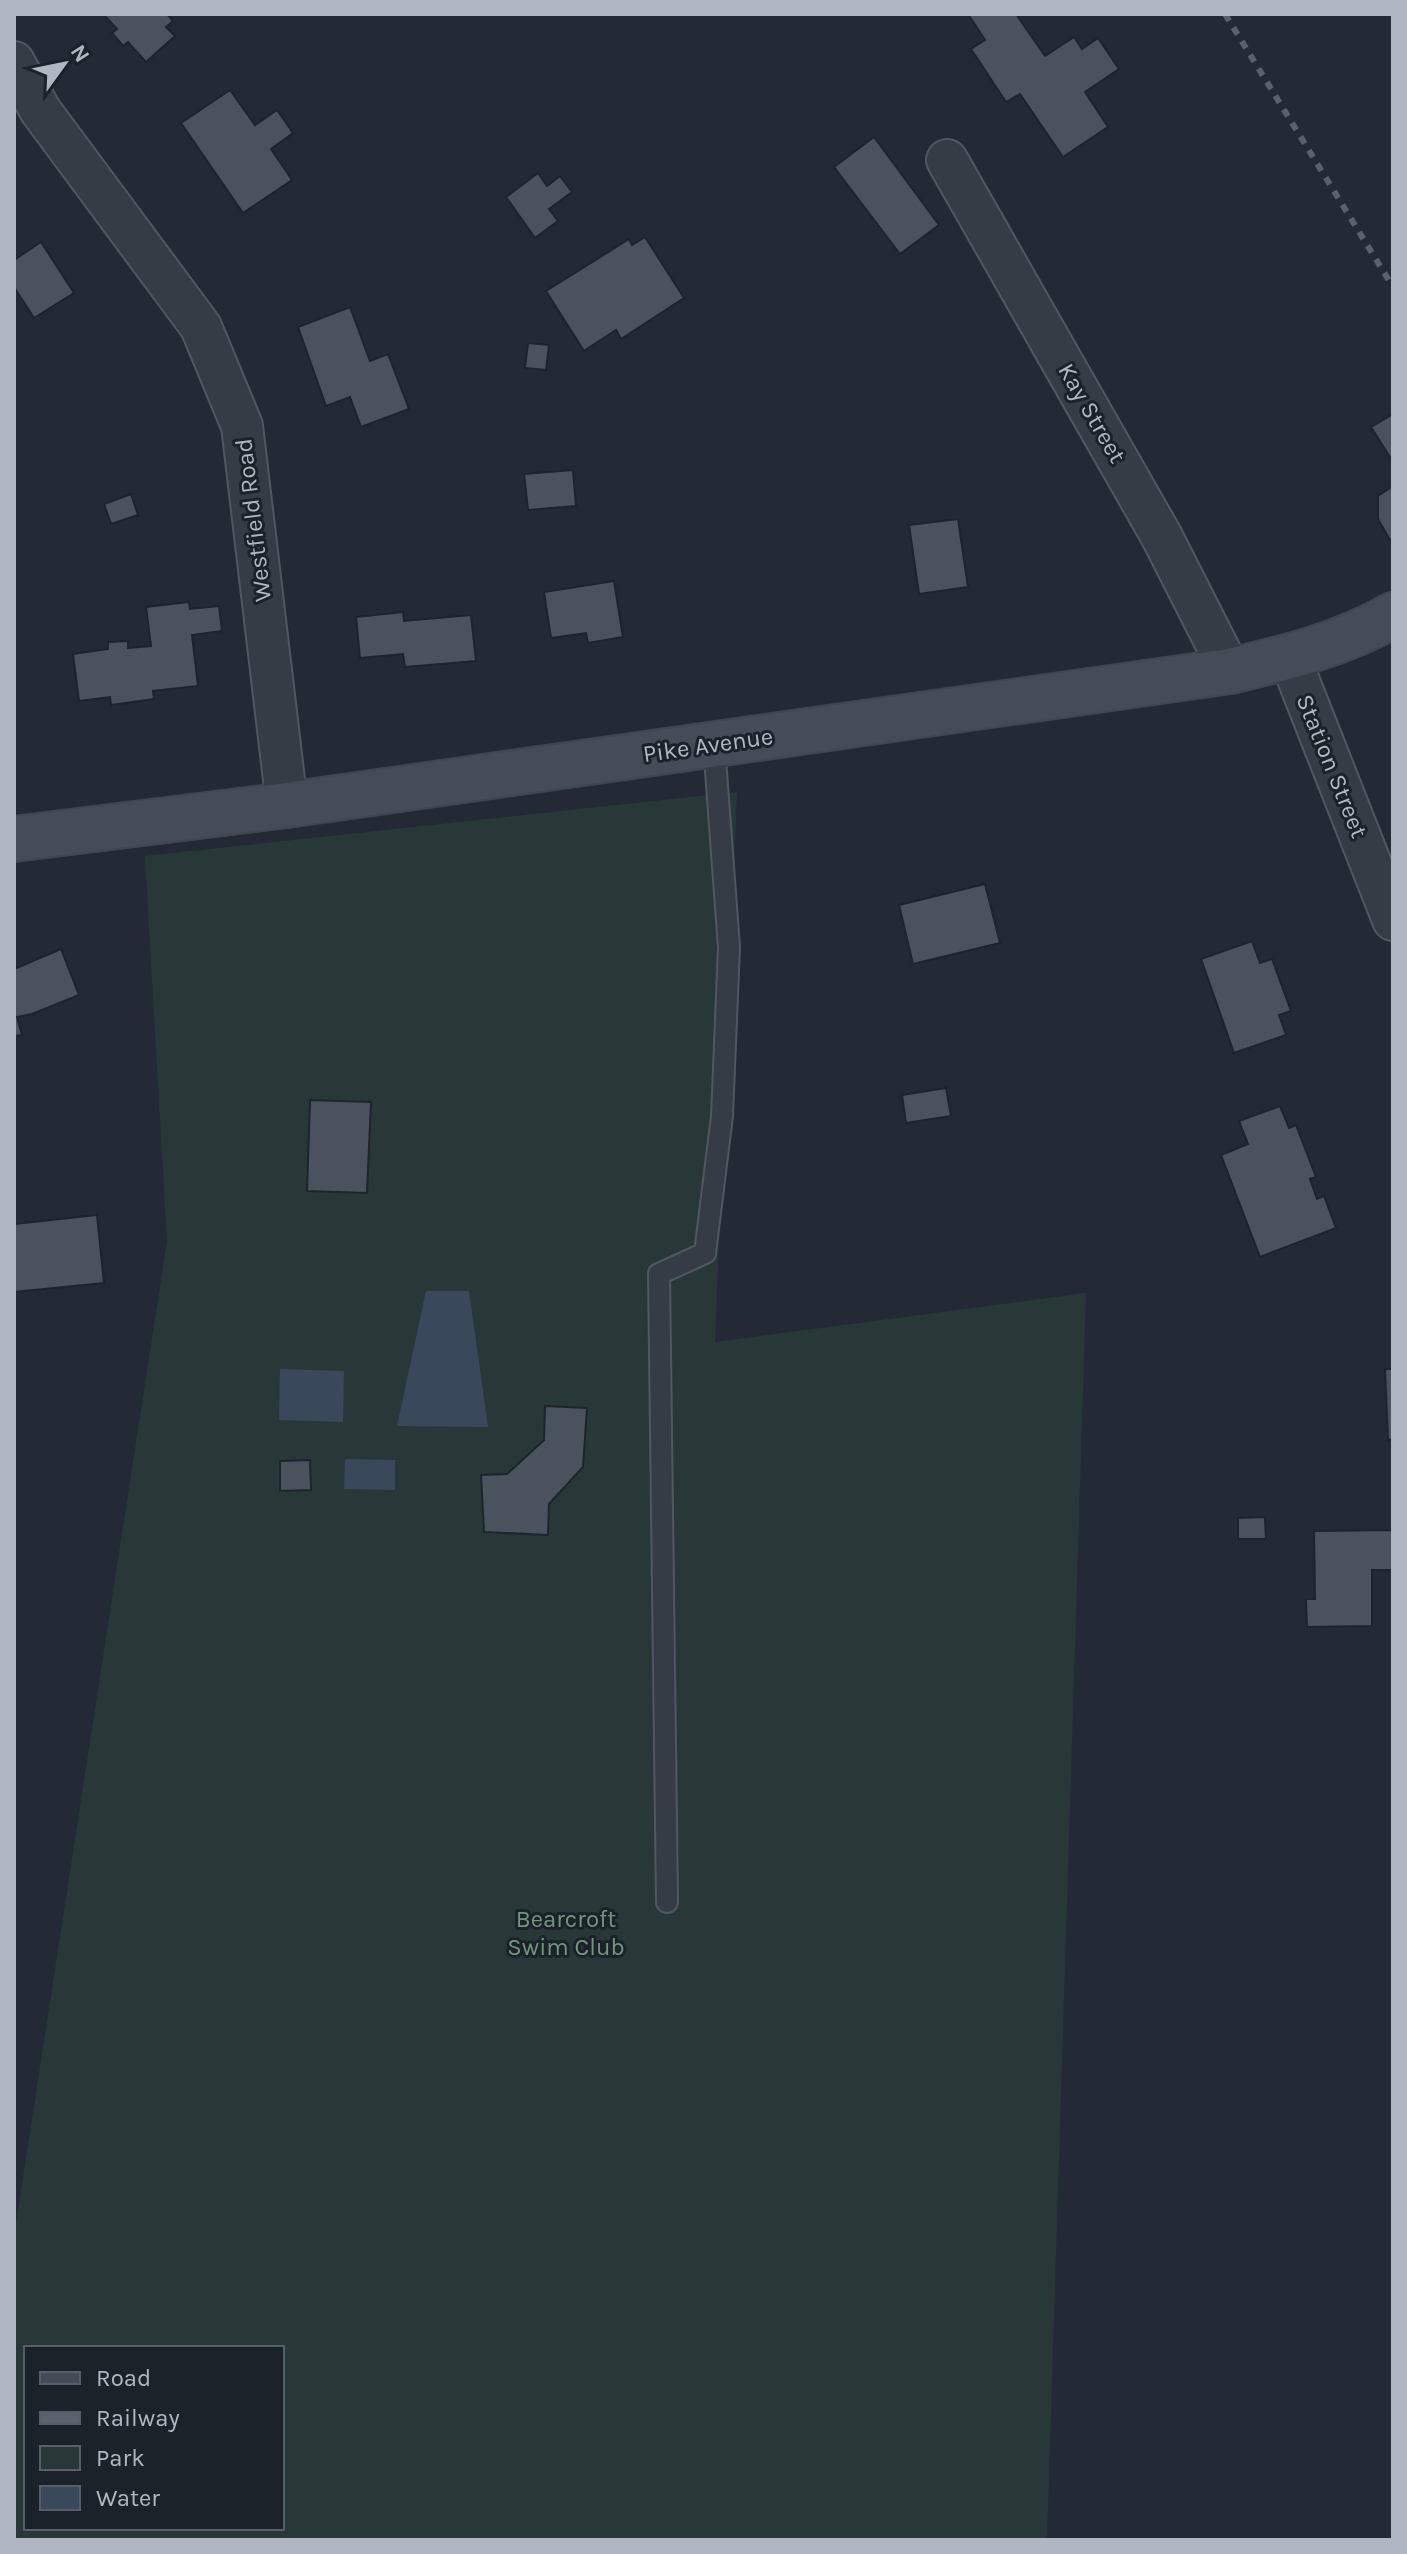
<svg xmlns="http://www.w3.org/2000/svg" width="1407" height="2554" font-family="Karla,sans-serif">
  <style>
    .green { fill: #283838; fill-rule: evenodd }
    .water { fill: #3a485c }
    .building { fill: #4a525e; stroke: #1e242c; stroke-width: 2 }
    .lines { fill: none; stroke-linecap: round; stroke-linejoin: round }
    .lane-casing { stroke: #515760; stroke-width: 24 }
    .street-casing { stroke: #515760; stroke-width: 44 }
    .secondary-casing { stroke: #40464f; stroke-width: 48 }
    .lane { stroke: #363c46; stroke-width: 20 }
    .street { stroke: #363c46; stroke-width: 40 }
    .secondary { stroke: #454c58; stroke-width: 44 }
    .rail { stroke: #59616c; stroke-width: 6; stroke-dasharray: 8 8; stroke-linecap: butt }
    .labels { text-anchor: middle; stroke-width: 6; stroke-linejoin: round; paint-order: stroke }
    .street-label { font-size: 24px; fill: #b1b7c2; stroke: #1c222a }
    .park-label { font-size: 24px; fill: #72967b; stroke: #1c222a }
  </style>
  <rect width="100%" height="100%" fill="#232a35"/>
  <path class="green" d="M 737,792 L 715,1342 L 1086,1293 L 1047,2540 L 14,2540 L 14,2236 L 167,1241 L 145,856 ZM 26,2348 L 282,2348 L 282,2528 L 26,2528 Z"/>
  <g class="water">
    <polygon points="426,1291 469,1291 488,1427 397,1426"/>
    <polygon points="280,1369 344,1371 343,1422 279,1420"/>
    <polygon points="345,1459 395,1460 395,1490 344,1489"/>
  </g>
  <g class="building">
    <polygon points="103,14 167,14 173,21 166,27 175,36 146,62 128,42 123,46 112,33 117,29"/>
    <polygon points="968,14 1016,14 1045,56 1074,37 1082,49 1098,38 1119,69 1085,92 1108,127 1063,157 1020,94 1006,102 971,49 985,40"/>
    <polygon points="230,90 255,125 277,110 293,133 271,149 292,180 243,213 181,123"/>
    <polygon points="874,137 939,225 900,254 834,167"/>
    <polygon points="538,173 547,186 560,176 572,192 549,209 558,221 535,238 506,197"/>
    <polygon points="645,237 684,298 621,339 616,330 584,351 546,291 629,239 632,245"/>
    <polygon points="41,242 74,293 34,318 14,287 14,260"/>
    <polygon points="350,307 370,361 388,354 409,409 361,427 350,397 326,406 298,327"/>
    <polygon points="528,343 549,345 546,370 525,368"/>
    <polygon points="1393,414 1393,462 1371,427"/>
    <polygon points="573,470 576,506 528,510 524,474"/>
    <polygon points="1393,486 1393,538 1390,540 1378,519 1378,496"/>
    <polygon points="131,494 138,515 111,524 104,504"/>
    <polygon points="958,519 968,587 919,594 909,525"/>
    <polygon points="614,581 623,637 588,643 586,633 551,638 544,592"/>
    <polygon points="189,602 190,609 219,606 222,631 192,635 198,686 153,691 154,699 111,705 110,697 79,701 73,654 108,649 108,642 128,641 128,648 151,646 146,607"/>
    <polygon points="403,612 404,621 471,615 476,661 405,667 403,654 360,658 356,617"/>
    <polygon points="985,884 1000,943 913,964 899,905"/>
    <polygon points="1252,941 1260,963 1272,959 1291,1011 1279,1015 1286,1035 1234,1053 1201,959"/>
    <polygon points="61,949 79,995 32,1014 17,1017 22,1035 14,1036 14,969"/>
    <polygon points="946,1088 951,1116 906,1123 902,1095"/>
    <polygon points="310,1100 371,1102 367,1193 307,1191"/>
    <polygon points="1280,1106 1289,1128 1296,1125 1316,1177 1310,1179 1317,1199 1324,1196 1336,1228 1260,1257 1221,1155 1248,1144 1239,1121"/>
    <polygon points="97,1215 104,1283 14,1292 14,1224"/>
    <polygon points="1385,1369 1393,1369 1393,1439 1388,1440"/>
    <polygon points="545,1406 587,1408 583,1467 549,1504 548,1535 484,1532 481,1475 507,1474 544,1440"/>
    <polygon points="310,1460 311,1490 280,1491 280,1461"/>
    <polygon points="1265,1517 1266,1539 1238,1539 1238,1518"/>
    <polygon points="1393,1530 1393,1570 1372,1570 1372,1626 1307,1627 1306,1599 1315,1599 1314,1531"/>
  </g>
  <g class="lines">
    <defs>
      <polyline id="lane" points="667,1902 659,1274 705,1253 722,1116 729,947 714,745"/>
      <g id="street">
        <polyline points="14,62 40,110 201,327 242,426 287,805"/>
        <polyline points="947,160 1162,537 1230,671"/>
        <polyline points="1289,656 1393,920"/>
      </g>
      <path id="secondary" d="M 14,839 L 287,805 L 1230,671 C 1286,658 1343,644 1393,615"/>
    </defs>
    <use href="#lane" class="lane-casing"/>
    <use href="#street" class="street-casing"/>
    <use href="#secondary" class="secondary-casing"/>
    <use href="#lane" class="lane"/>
    <use href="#street" class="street"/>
    <use href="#secondary" class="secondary"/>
    <polyline class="rail" points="1225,14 1393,287"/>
  </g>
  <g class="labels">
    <g class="street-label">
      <text transform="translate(1092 413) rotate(60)" y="8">Kay Street</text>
      <text transform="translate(253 520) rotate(-97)" y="8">Westfield Road</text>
      <text transform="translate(708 745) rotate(-8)" y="8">Pike Avenue</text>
      <text transform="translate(1332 766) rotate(68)" y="8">Station Street</text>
    </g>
    <g class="park-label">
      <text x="566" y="1927">Bearcroft<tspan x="566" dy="28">Swim Club</tspan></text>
    </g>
  </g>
  <rect width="1407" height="2554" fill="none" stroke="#b1b7c2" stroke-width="32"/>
  <rect x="24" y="2346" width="260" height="184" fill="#1c222a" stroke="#585e67" stroke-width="2"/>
  <rect x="40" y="2372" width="40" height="12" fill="#454c58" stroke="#585e67" stroke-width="2"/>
  <text x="96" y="2386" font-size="24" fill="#b1b7c2">Road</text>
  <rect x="40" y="2412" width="40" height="12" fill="#59616c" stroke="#585e67" stroke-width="2"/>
  <text x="96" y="2426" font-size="24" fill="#b1b7c2">Railway</text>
  <rect x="40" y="2446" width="40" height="24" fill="#283838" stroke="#585e67" stroke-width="2"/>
  <text x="96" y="2466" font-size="24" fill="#b1b7c2">Park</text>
  <rect x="40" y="2486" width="40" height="24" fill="#3a485c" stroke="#585e67" stroke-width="2"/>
  <text x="96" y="2506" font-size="24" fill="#b1b7c2">Water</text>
  <g transform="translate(64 64) rotate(57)" stroke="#1c222a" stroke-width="6" paint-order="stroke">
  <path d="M0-6L14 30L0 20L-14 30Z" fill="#b1b7c2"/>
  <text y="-12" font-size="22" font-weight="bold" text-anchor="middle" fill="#b1b7c2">N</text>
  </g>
</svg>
